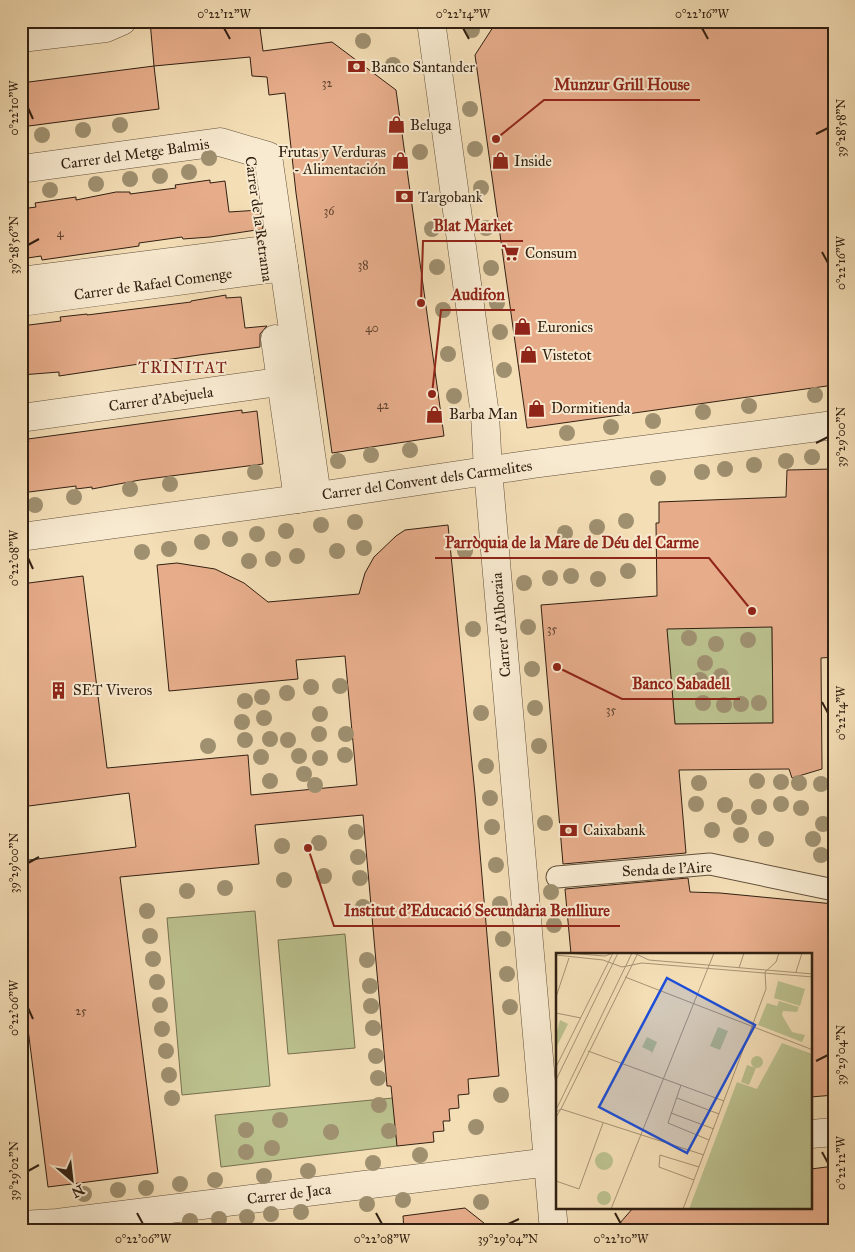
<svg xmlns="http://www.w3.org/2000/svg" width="855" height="1252" font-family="'IM FELL Great Primer',serif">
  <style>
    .green { fill: #bbc18e; stroke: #767050 }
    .building { fill: #e7ad8b; stroke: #312012; fill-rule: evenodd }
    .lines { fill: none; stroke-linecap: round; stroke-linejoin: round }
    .pedestrian-casing { stroke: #62503b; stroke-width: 23 }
    .minor-casing { stroke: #62503b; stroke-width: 29 }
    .tertiary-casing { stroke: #62503b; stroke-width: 29 }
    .pedestrian { stroke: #f8ead0; stroke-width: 21 }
    .minor { stroke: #f8ead0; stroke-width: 28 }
    .tertiary { stroke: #f8ead0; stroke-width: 28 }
    .tree { fill: #9f9070 }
    .ticks { fill: none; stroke: #312012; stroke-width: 2 }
    .labels { text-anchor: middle; stroke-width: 4; stroke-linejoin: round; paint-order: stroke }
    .number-label { font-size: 12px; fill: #5e4330 }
    .poi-label { font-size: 15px; fill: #312012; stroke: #f8ead0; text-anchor: start }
    .street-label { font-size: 15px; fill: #312012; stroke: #f8ead0 }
    .neighbourhood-label { font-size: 16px; letter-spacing: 1px; fill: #7a1f14; stroke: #f8ead0 }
    .inset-road { fill: none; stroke: #a69274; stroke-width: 1 }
    .view { fill: #1d4ed8; fill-opacity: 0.15; stroke: #1d4ed8; stroke-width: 2.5 }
    .inset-edge { fill: none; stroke: #312012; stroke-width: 2.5 }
    .leader { fill: none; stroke: #8f2418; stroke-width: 2 }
    .callout-dot { fill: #8f2418; stroke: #f8ead0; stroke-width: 2 }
    .callout-label { font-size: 16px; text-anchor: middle; font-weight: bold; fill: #8f2418; stroke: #f8ead0; stroke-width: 4; stroke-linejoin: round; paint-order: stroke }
    .neatline { fill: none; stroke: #312012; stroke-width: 2 }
    .ticks-label { font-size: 12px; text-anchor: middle; fill: #312012 }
  </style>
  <rect width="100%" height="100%" fill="#f4deb6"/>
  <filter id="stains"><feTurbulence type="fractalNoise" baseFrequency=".004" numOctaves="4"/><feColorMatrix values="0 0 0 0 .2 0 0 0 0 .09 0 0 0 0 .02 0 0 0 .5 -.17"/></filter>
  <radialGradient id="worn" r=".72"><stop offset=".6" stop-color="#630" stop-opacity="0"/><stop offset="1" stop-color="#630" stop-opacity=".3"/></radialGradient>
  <g class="green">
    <polygon points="663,595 772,627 773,723 675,724"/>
    <polygon points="255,911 270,1086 182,1095 167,918"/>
    <polygon points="345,934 355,1048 288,1054 278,940"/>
    <polygon points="393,1098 397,1146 221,1167 215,1115"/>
  </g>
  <g class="building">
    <polygon points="150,21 259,21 263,51 332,42 396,90 444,436 332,453 296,193 285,93 269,95 267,77 252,76 250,57 154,66"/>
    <polygon points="497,21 834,21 834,385 527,428 475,55"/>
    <polygon points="154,66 159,109 21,127 21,83"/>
    <polygon points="210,180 210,183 225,181 229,212 260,210 263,229 210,237 183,239 182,237 139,243 139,246 42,260 41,256 21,259 21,209 36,207 35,203 76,197 76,200 116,192 130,192 130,194 176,188 175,185"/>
    <polygon points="226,295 226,298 241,297 245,328 267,326 260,334 260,347 199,355 59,376 59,372 21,375 21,326 61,321 60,317 87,314 87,315 191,302 191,301"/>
    <polygon points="242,410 242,413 257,411 263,464 140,480 92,489 92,487 76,489 76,486 21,493 21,443 29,442 28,439"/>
    <path d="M 834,469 L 834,657 L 821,658 L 822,769 L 792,778 L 789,769 L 679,770 L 686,853 L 563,864 L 541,605 L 657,596 L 656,523 L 659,523 L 659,502 L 786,497 L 787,470 ZM 772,627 L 773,723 L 675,724 L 667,629 Z"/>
    <polygon points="448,525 475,794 499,1076 468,1079 469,1094 458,1095 459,1108 449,1109 450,1121 443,1121 444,1131 433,1132 434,1142 397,1146 391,1086 387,1086 363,815 255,825 259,864 120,877 158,1173 48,1187 21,974 21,861 136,847 129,793 21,807 21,584 83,576 107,768 248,755 251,795 357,785 345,656 296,660 298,679 169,691 157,565 177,563 215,569 244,583 268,602 359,594 365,573 374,557 396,536 405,530"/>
    <polygon points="688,878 690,892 720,893 834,904 834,1095 811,1097 811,954 571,954 565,889"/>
    <polygon points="834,1166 834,1231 613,1231 633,1208 811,1208 811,1169"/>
    <polygon points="465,1208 494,1231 404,1231 403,1216"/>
  </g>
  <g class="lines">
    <defs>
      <polyline id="pedestrian" points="557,877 710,864 834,890"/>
      <g id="minor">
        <polyline points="21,38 106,28 122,21"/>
        <polyline points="21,169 220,142 268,156 317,496"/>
        <polyline points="21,281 281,248"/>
        <polyline points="21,302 284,267"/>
        <polyline points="275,339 298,499"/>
        <polyline points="21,418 300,379"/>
        <polyline points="21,537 298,499 533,464 834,425"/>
        <polyline points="811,1134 834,1132"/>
        <polyline points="21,1225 57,1223 558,1161"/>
      </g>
      <polyline id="tertiary" points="431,21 485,415 488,470 554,1231"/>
    </defs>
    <use href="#pedestrian" class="pedestrian-casing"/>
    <use href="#minor" class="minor-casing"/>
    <use href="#tertiary" class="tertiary-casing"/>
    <use href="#pedestrian" class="pedestrian"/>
    <use href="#minor" class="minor"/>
    <use href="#tertiary" class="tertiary"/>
  </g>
  <g class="tree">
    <circle cx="472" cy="30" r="8"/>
    <circle cx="363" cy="41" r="8"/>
    <circle cx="393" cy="65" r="8"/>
    <circle cx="470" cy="109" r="8"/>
    <circle cx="120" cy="125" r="8"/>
    <circle cx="83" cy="130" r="8"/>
    <circle cx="42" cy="135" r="8"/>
    <circle cx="475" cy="149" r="8"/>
    <circle cx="420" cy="152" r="8"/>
    <circle cx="209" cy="158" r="8"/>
    <circle cx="189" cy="172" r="8"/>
    <circle cx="160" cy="176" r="8"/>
    <circle cx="130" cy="179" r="8"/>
    <circle cx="96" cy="184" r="8"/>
    <circle cx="481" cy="188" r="8"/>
    <circle cx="50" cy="190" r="8"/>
    <circle cx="486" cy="228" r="8"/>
    <circle cx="432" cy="229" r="8"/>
    <circle cx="437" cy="267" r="8"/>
    <circle cx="491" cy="268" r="8"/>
    <circle cx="497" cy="303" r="8"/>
    <circle cx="443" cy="310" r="8"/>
    <circle cx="500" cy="332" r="8"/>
    <circle cx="448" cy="354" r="8"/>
    <circle cx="504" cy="370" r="8"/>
    <circle cx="815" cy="395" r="8"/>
    <circle cx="454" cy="396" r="8"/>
    <circle cx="749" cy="406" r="8"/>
    <circle cx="703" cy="412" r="8"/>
    <circle cx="653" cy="421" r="8"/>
    <circle cx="611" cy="427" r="8"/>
    <circle cx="567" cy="433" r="8"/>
    <circle cx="410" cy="450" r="8"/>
    <circle cx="371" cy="455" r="8"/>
    <circle cx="812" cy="457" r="8"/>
    <circle cx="338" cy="461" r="8"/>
    <circle cx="786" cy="461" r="8"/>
    <circle cx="754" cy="465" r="8"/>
    <circle cx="725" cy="469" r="8"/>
    <circle cx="255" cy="472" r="8"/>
    <circle cx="702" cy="472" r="8"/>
    <circle cx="658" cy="478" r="8"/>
    <circle cx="170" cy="484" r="8"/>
    <circle cx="130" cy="489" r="8"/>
    <circle cx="74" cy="497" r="8"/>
    <circle cx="35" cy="505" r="8"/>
    <circle cx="626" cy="521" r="8"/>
    <circle cx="355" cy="522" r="8"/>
    <circle cx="321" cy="525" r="8"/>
    <circle cx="597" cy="527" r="8"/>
    <circle cx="286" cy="531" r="8"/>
    <circle cx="565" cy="533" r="8"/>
    <circle cx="257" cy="534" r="8"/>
    <circle cx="230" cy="539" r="8"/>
    <circle cx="202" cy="542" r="8"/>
    <circle cx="364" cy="548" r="8"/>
    <circle cx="169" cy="549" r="8"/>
    <circle cx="337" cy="551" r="8"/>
    <circle cx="465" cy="551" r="8"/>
    <circle cx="142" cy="552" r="8"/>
    <circle cx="297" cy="556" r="8"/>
    <circle cx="273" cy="559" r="8"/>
    <circle cx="249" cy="561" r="8"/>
    <circle cx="628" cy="571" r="8"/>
    <circle cx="571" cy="576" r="8"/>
    <circle cx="550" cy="578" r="8"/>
    <circle cx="598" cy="579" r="8"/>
    <circle cx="524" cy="583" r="8"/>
    <circle cx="528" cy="627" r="8"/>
    <circle cx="473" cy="629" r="8"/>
    <circle cx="689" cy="638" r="8"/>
    <circle cx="748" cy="640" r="8"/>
    <circle cx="716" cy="644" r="8"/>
    <circle cx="705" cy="663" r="8"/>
    <circle cx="532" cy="669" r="8"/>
    <circle cx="721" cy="676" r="8"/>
    <circle cx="700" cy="680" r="8"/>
    <circle cx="340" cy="686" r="8"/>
    <circle cx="311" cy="687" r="8"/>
    <circle cx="287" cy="693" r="8"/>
    <circle cx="262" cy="697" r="8"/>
    <circle cx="245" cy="701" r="8"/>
    <circle cx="703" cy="703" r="8"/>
    <circle cx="759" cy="703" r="8"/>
    <circle cx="741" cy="704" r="8"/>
    <circle cx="724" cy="705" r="8"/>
    <circle cx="535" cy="708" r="8"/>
    <circle cx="481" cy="713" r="8"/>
    <circle cx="320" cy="714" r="8"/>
    <circle cx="264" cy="718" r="8"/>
    <circle cx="242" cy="722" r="8"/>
    <circle cx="319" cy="734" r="8"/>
    <circle cx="346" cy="734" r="8"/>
    <circle cx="270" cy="739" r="8"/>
    <circle cx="245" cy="740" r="8"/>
    <circle cx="288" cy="740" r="8"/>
    <circle cx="208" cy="746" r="8"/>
    <circle cx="539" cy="746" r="8"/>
    <circle cx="345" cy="755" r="8"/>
    <circle cx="299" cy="756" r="8"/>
    <circle cx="261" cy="757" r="8"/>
    <circle cx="320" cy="758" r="8"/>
    <circle cx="486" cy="766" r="8"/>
    <circle cx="304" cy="774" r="8"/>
    <circle cx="270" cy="781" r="8"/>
    <circle cx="757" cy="781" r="8"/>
    <circle cx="781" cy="782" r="8"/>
    <circle cx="699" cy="783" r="8"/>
    <circle cx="799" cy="783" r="8"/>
    <circle cx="821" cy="784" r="8"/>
    <circle cx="315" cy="785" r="8"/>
    <circle cx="490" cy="798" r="8"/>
    <circle cx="696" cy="804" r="8"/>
    <circle cx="781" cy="804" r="8"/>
    <circle cx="725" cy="805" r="8"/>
    <circle cx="759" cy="807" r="8"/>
    <circle cx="801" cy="808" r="8"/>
    <circle cx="739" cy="817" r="8"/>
    <circle cx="545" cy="823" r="8"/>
    <circle cx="823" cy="824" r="8"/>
    <circle cx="492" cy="827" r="8"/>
    <circle cx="712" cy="830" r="8"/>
    <circle cx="356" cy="832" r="8"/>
    <circle cx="741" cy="835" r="8"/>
    <circle cx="766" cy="839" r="8"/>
    <circle cx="813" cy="839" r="8"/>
    <circle cx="319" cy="843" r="8"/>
    <circle cx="282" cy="846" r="8"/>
    <circle cx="821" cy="855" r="8"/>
    <circle cx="358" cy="857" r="8"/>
    <circle cx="496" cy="865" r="8"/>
    <circle cx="324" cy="876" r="8"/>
    <circle cx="360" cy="878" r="8"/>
    <circle cx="284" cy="880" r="8"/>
    <circle cx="225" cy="888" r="8"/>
    <circle cx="187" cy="891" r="8"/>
    <circle cx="551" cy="892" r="8"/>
    <circle cx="500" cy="904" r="8"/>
    <circle cx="363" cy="907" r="8"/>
    <circle cx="147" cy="911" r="8"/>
    <circle cx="554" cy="925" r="8"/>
    <circle cx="150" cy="936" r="8"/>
    <circle cx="503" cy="939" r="8"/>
    <circle cx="153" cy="959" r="8"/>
    <circle cx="367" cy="960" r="8"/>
    <circle cx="507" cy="974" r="8"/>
    <circle cx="157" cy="982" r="8"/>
    <circle cx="370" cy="986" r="8"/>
    <circle cx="160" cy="1005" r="8"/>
    <circle cx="371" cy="1006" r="8"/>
    <circle cx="510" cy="1007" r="8"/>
    <circle cx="373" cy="1028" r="8"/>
    <circle cx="162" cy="1029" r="8"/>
    <circle cx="166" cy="1051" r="8"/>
    <circle cx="376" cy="1056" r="8"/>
    <circle cx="169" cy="1075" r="8"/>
    <circle cx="378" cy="1078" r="8"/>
    <circle cx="501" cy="1095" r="8"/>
    <circle cx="172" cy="1098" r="8"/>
    <circle cx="379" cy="1105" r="8"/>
    <circle cx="280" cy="1120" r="8"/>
    <circle cx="476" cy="1127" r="8"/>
    <circle cx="246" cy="1130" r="8"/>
    <circle cx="389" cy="1131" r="8"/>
    <circle cx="331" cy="1132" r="8"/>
    <circle cx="272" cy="1148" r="8"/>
    <circle cx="246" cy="1152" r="8"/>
    <circle cx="420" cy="1155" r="8"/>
    <circle cx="373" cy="1163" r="8"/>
    <circle cx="308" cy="1171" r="8"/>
    <circle cx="264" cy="1176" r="8"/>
    <circle cx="215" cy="1180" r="8"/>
    <circle cx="180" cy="1184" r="8"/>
    <circle cx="146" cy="1188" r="8"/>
    <circle cx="118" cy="1190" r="8"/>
    <circle cx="84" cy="1194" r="8"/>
    <circle cx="403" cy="1200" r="8"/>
    <circle cx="481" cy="1202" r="8"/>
    <circle cx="367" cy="1204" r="8"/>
    <circle cx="301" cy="1212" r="8"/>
    <circle cx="271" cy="1214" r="8"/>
    <circle cx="247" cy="1217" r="8"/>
    <circle cx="219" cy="1219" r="8"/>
    <circle cx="190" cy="1221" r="8"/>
  </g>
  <path class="ticks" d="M 224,28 L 230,39M 463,28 L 469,39M 702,28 L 708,39M 28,108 L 33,119M 816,134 L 828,128M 28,245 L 39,239M 822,252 L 828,263M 816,443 L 828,437M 28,558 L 33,569M 822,702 L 828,713M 28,863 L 39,857M 28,1008 L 33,1019M 816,1061 L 828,1055M 822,1152 L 828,1163M 28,1171 L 39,1165M 137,1213 L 143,1224M 376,1213 L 382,1224M 615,1213 L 621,1224M 508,1224 L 519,1219"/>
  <defs>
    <symbol id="bank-bare" viewBox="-9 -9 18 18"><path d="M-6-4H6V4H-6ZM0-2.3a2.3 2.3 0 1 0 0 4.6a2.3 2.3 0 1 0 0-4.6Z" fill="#8f2418" stroke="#f8ead0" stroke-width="2.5" paint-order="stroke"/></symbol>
    <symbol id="shop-bare" viewBox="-9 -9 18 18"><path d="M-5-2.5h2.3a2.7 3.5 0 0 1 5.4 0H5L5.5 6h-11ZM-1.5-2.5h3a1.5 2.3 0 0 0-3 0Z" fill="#8f2418" stroke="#f8ead0" stroke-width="2.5" paint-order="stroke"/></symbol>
    <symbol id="supermarket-bare" viewBox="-9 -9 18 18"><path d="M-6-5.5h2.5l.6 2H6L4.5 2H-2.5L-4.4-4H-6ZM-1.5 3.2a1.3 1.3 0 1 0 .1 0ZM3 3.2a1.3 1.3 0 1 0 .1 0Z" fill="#8f2418" stroke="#f8ead0" stroke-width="2.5" paint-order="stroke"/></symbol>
    <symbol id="building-bare" viewBox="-9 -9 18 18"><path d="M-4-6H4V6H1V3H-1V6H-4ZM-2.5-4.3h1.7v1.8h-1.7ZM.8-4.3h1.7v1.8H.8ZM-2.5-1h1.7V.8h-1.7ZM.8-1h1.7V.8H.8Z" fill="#8f2418" stroke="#f8ead0" stroke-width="2.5" paint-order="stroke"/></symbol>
  </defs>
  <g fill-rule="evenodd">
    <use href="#bank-bare" x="344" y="54" width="25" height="25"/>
    <use href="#shop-bare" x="384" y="112" width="25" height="25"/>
    <use href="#shop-bare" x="388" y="148" width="25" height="25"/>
    <use href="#shop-bare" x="488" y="148" width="25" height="25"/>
    <use href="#bank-bare" x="392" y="184" width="25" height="25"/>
    <use href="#supermarket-bare" x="498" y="240" width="25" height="25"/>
    <use href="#shop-bare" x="510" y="314" width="25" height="25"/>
    <use href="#shop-bare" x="516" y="342" width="25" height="25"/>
    <use href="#shop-bare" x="524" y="396" width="25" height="25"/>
    <use href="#shop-bare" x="422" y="402" width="25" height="25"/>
    <use href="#building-bare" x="46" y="678" width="25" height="25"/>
    <use href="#bank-bare" x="556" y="818" width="25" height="25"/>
  </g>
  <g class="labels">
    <g class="number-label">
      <text x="327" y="87">32</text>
      <text x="329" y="215">36</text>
      <text x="60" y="237">4</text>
      <text x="363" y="269">38</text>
      <text x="372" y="332">40</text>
      <text x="383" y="409">42</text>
      <text x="552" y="633">35</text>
      <text x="611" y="714">35</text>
      <text x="81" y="1015">25</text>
    </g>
    <g class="poi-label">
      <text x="371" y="72">Banco Santander</text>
      <text x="410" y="130">Beluga</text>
      <text x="386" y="157" text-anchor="end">Frutas y Verduras<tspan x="386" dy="17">- Alimentación</tspan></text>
      <text x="514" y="166">Inside</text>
      <text x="418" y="202">Targobank</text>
      <text x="525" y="258">Consum</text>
      <text x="537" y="332">Euronics</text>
      <text x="542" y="360">Vistetot</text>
      <text x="551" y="413">Dormitienda</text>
      <text x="449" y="419">Barba Man</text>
      <text x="73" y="695">SET Viveros</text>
      <text x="583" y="835">Caixabank</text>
    </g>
    <g class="street-label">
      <text transform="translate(135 154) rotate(-8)" y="5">Carrer del Metge Balmis</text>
      <text transform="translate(259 219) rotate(82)" y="5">Carrer de la Retrama</text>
      <text transform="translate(153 284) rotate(-8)" y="5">Carrer de Rafael Comenge</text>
      <text transform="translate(161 399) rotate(-8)" y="5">Carrer d'Abejuela</text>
      <text transform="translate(427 480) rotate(-8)" y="5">Carrer del Convent dels Carmelites</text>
      <text transform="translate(501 625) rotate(-95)" y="5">Carrer d'Alboraia</text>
      <text transform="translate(667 869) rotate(-3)" y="5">Senda de l'Aire</text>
      <text transform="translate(289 1194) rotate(-7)" y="5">Carrer de Jaca</text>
    </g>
    <g class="neighbourhood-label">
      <text x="183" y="373">TRINITAT</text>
    </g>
  </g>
  <g transform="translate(556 953)">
    <rect width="256" height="256" fill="#f4deb6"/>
    <path d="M 222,28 L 249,36 L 244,53 L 218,45 ZM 223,48 L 243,54 L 241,59 L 227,58 L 226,62 L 236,79 L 249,82 L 246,89 L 202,72 L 211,50 L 221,53 ZM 4,67 L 12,71 L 0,95 L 0,82 ZM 162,74 L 172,78 L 164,97 L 154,93 ZM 91,84 L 101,89 L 95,103 L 96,99 L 86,94 ZM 226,90 L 256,101 L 256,256 L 133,256 L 181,129 L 201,136 ZM195 109a6 6 0 1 1 12 0a6 6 0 1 1-12 0ZM 191,112 L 200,115 L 193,132 L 185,129 ZM39 208a9 9 0 1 1 18 0a9 9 0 1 1-18 0ZM41 245a7 7 0 1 1 14 0a7 7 0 1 1-14 0Z" fill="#bbc18e"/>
    <path class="inset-road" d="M 10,0 L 49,3 L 57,0M 78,0 L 93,7 L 257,21M 0,2 L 47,7 L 66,14 L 86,10 L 257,24M 183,15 L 188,0M 240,19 L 246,0M 69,24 L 257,97M 0,44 L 13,5M 0,60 L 25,65M 32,98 L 168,148M 0,114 L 57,0M 0,127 L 62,0M 125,132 L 112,170 L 153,187M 121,145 L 163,161M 0,157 L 76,0M 0,159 L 5,156 L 82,0M 115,160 L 158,176M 0,164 L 5,156 L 148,202M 138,227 L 103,214 L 104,202 L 143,214M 0,228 L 23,236 L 47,170M 55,256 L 158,0M 127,256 L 210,36 L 209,19 L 220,9 L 223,0"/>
    <path class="view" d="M 111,25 L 199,72 L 131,200 L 43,154 Z"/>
    <rect width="256" height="256" class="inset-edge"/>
  </g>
  <path class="leader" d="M496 139L544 100H700M421 303L423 241H523M432 394L441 310H515M752 611L709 558H435M557 667L622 699H740M308 848L334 926H620"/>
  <g class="callout-dot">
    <circle cx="496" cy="139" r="5"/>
    <circle cx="421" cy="303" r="5"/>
    <circle cx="432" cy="394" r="5"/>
    <circle cx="752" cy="611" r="5"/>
    <circle cx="557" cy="667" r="5"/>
    <circle cx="308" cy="848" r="5"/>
  </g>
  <g class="callout-label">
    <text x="622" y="90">Munzur Grill House</text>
    <text x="473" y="231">Blat Market</text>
    <text x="478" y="300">Audifon</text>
    <text x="572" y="548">Parròquia de la Mare de Déu del Carme</text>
    <text x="681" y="689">Banco Sabadell</text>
    <text x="477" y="916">Institut d'Educació Secundària Benlliure</text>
  </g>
  <rect width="855" height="1252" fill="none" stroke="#f4deb6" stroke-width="55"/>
  <g transform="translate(72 1180) rotate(152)" stroke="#f8ead0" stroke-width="4" paint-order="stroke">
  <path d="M0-4L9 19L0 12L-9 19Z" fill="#312012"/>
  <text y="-8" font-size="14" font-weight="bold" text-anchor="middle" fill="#312012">N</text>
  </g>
  <rect x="28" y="28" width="800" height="1196" class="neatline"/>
  <g class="ticks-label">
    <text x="224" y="18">0°22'12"W</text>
    <text x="463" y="18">0°22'14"W</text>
    <text x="702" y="18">0°22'16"W</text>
    <text transform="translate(14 108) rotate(-90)" y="4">0°22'10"W</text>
    <text transform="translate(841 128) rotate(-90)" y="4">39°28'58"N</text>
    <text transform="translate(14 245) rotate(-90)" y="4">39°28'56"N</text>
    <text transform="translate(841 263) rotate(-90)" y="4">0°22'16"W</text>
    <text transform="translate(841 437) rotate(-90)" y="4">39°29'00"N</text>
    <text transform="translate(14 558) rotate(-90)" y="4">0°22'08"W</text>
    <text transform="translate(841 713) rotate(-90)" y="4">0°22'14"W</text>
    <text transform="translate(14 863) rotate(-90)" y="4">39°29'00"N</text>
    <text transform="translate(14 1008) rotate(-90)" y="4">0°22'06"W</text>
    <text transform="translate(841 1055) rotate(-90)" y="4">39°29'04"N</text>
    <text transform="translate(841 1163) rotate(-90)" y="4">0°22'12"W</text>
    <text transform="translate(14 1171) rotate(-90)" y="4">39°29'02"N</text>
    <text x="143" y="1243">0°22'06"W</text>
    <text x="382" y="1243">0°22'08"W</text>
    <text x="508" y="1243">39°29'04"N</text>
    <text x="621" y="1243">0°22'10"W</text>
  </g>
  <rect width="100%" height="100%" filter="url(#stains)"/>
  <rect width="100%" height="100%" fill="url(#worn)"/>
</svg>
